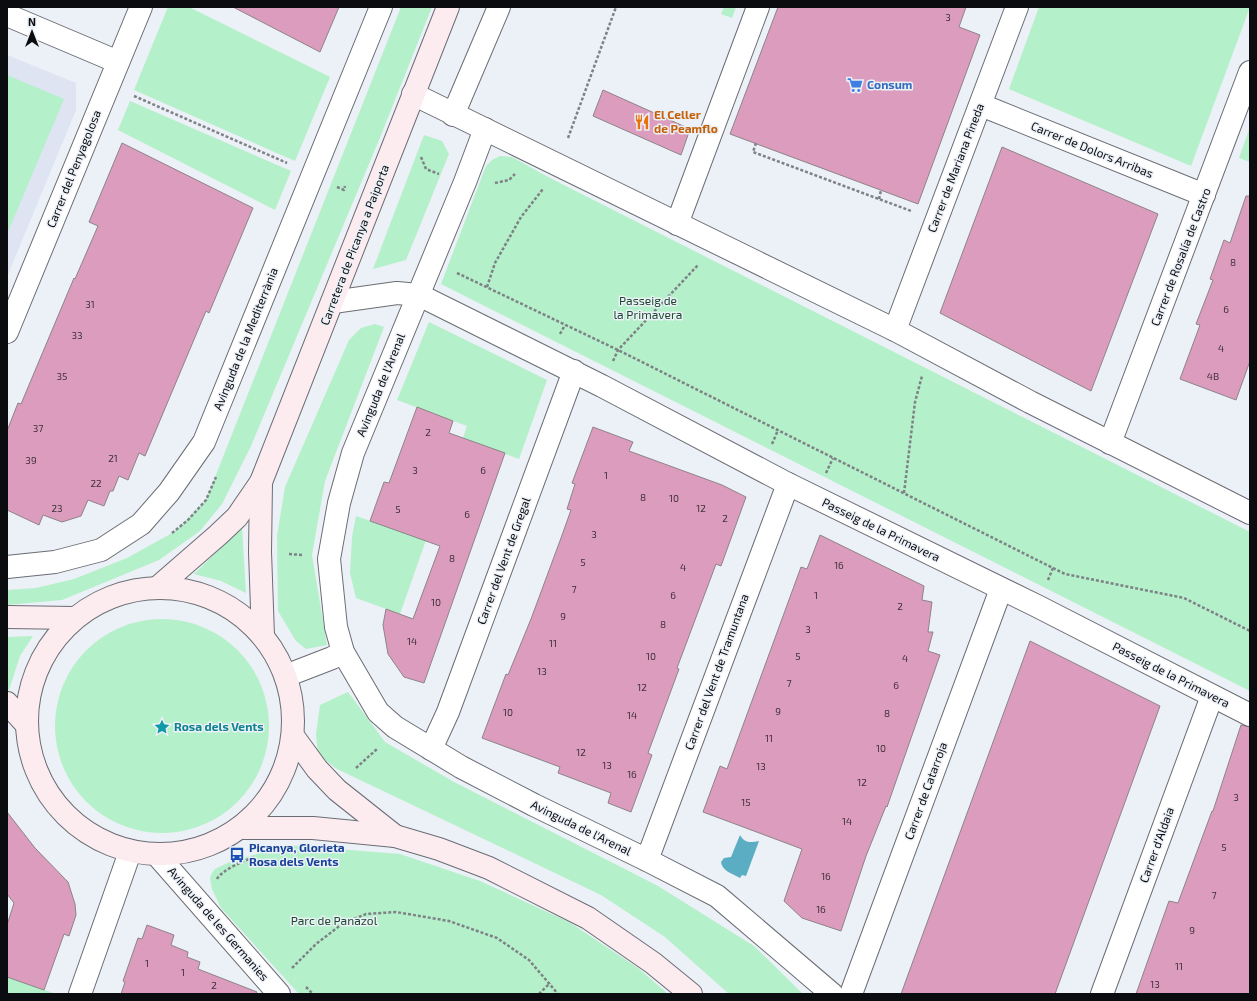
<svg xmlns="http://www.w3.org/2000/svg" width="1257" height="1001" font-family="'Exo 2',sans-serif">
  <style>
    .built { fill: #dee4f2 }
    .green { fill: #b4f0c9 }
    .water { fill: #5aadc3 }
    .building { fill: #dc9cbd; stroke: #8c8488 }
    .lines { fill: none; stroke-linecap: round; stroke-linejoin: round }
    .street-casing { stroke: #6b6d74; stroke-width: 24 }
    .secondary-casing { stroke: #6b6d74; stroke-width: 24 }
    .path { stroke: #7e8186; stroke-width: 2.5; stroke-dasharray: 3 2; stroke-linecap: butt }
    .street { stroke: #fff; stroke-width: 22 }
    .secondary { stroke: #fdecef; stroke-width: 22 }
    .labels { text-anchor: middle; stroke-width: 3; stroke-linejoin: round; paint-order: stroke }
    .number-label { font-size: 10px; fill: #3f303a }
    .shop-label { font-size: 12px; font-weight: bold; fill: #366cbe; stroke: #ecf0f7; text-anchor: start }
    .food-label { font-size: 12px; font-weight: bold; fill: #c56008; stroke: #ecf0f7; text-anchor: start }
    .street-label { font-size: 12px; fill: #0b0c0f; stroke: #ecf0f7 }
    .park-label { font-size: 12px; fill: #1a492e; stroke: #ecf0f7 }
    .culture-label { font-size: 12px; font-weight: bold; fill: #0d838f; stroke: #ecf0f7; text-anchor: start }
    .transit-label { font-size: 12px; font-weight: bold; fill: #164399; stroke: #ecf0f7; text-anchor: start }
  </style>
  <rect width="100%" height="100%" fill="#ecf0f7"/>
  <polygon class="built" points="7,55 76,83 76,110 7,277"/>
  <g class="green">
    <polygon points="168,7 189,7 330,77 295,161 134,90"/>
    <polygon points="401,7 432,7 379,140 251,446 222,504 200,531 159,560 62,600 7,605 7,590 36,588 74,579 127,558 174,532 206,500"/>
    <polygon points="724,7 736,7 732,18 721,14"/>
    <polygon points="1039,7 1250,7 1191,166 1009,89"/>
    <polygon points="7,75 64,99 7,234"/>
    <polygon points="130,101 291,171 275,210 118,130"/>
    <polygon points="1250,127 1250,162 1239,158"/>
    <polygon points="424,135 442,141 449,154 406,260 373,269"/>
    <polygon points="500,156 512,157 550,178 1250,532 1250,691 441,284 486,166 492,160"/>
    <polygon points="429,322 547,380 519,459 463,438 467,426 397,400"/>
    <polygon points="375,324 384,327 325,481 312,555 327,645 306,649 296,641 278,611 277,536 285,487 349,340 361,328"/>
    <polygon points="356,516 426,540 400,614 356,598 350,573 352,537"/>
    <polygon points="242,527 246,593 221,581 194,574"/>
    <circle cx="162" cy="726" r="107"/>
    <polygon points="33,636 20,656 9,690 7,688 7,637"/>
    <polygon points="348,692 385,742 454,782 658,886 754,946 803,994 729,994 665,937 601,895 337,769 318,755 316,734 320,705"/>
    <polygon points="288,845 400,854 480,881 569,922 638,968 668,994 299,994 221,908 212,889 210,878 212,873 215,869 232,861"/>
    <polygon points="7,977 56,994 7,994"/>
  </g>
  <path class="water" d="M 740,835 C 744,843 751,843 759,841 L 746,876 L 742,875 L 740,878 C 733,874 722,871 721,862 L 724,858 L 731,857 Z"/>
  <g class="building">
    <polygon points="233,7 339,7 320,52"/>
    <polygon points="778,7 966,7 959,27 980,35 918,204 730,134"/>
    <polygon points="603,90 690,129 681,155 593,116"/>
    <polygon points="122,143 253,208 209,313 206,311 145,456 139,453 128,480 119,476 113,491 110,491 104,506 88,500 81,516 62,522 43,515 39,525 7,510 7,431 18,403 21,404 74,278 75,279 98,226 89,222"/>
    <polygon points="1002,147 1158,214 1091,391 940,313"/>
    <polygon points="1246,196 1250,196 1250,361 1236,400 1180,379 1200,325 1196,324 1213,280 1210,279 1224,240 1230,243"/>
    <polygon points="417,407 453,421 449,433 505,453 424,683 404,677 388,654 383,625 386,609 413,619 440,546 370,521 384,482 389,483"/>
    <polygon points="593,427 633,442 629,451 722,485 746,497 721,566 716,564 677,668 679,669 648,753 652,755 631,812 608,803 611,793 558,773 560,767 482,738 506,674 508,675 531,619 561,538 571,510 567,509 575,484 572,483"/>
    <polygon points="820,535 924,586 922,600 932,602 928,632 933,632 928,651 940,655 887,807 886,806 866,856 841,931 802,918 784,901 802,849 703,812 720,766 727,769 801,567 807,569"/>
    <polygon points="1030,641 1160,706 1055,994 901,994"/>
    <polygon points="1241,725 1250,727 1250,994 1136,994 1169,901 1178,903 1212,811 1213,811"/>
    <polygon points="7,812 35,848 68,882 75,904 76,915 69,936 64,934 44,990 7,977 7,925 14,903 7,894"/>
    <polygon points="147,925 174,935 171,945 188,952 187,957 200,962 198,969 257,992 256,994 121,994 125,982 123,981 138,938 142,939"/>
  </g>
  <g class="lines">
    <defs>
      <g id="street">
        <polyline points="7,15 118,62"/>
        <polyline points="413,94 895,330 1030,402 1250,513"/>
        <polyline points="981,105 1204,195"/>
        <polyline points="453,115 499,7"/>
        <polyline points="485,129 465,182 353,453 339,503 329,559 336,627 343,652 378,712 395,727 461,767 534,805 647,860 717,896 832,994"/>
        <polyline points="677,224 758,7"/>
        <polyline points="333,302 397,293 419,295 602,386 788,484 1037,606 1250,715"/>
        <polyline points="895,330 1017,7"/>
        <polyline points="7,332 141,7"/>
        <polyline points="1110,443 1250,72"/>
        <polyline points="7,567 55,562 101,550 141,524 169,492 204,442 381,7"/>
        <polyline points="288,675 332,658 343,652"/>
        <polyline points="431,749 448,712 574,371"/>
        <polyline points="157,855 279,994"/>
        <polyline points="647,860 788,484"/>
        <polyline points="80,994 130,852"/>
        <polyline points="851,994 1001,589"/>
        <polyline points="1102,994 1212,696"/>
      </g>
      <g id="secondary">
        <polyline points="261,482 260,552 263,636"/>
        <circle cx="160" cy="721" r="133"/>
        <polyline points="157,588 218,535 237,517 261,482 448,7"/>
        <polyline points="7,617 74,618"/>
        <polyline points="7,703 25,723"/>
        <polyline points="293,736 317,769 337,790 395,836"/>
        <polyline points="244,828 313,828 395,836 439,849 489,868 588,918 653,963 691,994"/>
      </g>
    </defs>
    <use href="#street" class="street-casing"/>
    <use href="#secondary" class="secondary-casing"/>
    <g class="path">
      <polyline points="134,96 287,163"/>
      <polyline points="568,138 616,7"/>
      <polyline points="756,143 753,152 911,211"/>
      <polyline points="421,157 426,169 439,174"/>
      <polyline points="495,183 509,180 515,174"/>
      <polyline points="337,187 344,190 345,186"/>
      <polyline points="879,199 881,190"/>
      <polyline points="457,273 618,350 1065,574 1184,598 1250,631"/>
      <polyline points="487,287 495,263 521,217 543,189"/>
      <polyline points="560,334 565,325"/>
      <polyline points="613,361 618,350 698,265"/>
      <polyline points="772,444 778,430"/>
      <polyline points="826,473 833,458"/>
      <polyline points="904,493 915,402 922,376"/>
      <polyline points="172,533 188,520 206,500 216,477"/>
      <polyline points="289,554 302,555"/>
      <polyline points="1048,580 1053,568"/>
      <polyline points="356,768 377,749"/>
      <path d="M 217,879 C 222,870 245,860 255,857"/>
      <polyline points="292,968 316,944 342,924 366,914 396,912 449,921 497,938 529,960 558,994"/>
      <polyline points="306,987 313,994"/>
      <polyline points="539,994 550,983"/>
    </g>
    <use href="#street" class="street"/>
    <use href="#secondary" class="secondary"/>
  </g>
  <defs>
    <symbol id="supermarket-bare" viewBox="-9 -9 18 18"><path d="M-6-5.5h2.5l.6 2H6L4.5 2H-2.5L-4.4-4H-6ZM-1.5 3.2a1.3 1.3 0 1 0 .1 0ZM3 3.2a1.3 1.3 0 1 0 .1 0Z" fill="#3f7fe0" stroke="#ecf0f7" stroke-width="2.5" paint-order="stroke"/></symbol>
    <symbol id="restaurant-bare" viewBox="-9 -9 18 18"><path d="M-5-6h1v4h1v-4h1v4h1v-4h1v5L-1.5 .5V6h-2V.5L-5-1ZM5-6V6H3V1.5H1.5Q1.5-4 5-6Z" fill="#e8710a" stroke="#ecf0f7" stroke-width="2.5" paint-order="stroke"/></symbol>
    <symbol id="sight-bare" viewBox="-9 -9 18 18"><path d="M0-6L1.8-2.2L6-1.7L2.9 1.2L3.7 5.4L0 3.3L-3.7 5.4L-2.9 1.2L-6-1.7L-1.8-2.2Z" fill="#0f9aa8" stroke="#ecf0f7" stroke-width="2.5" paint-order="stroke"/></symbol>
    <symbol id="bus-bare" viewBox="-9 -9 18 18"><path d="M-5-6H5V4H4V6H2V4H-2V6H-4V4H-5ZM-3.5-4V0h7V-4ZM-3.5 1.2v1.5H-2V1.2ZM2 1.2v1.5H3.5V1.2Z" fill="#1a4fb4" stroke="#ecf0f7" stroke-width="2.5" paint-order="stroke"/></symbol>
  </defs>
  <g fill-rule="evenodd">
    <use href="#supermarket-bare" x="844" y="74" width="22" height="22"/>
    <use href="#restaurant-bare" x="631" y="111" width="22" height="22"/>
    <use href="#sight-bare" x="151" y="716" width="22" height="22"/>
    <use href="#bus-bare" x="226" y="844" width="22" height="22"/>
  </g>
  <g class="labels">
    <g class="number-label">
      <text x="948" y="21">3</text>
      <text x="1233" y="266">8</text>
      <text x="90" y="308">31</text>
      <text x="1226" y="313">6</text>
      <text x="77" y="339">33</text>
      <text x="1221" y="352">4</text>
      <text x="62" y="380">35</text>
      <text x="1213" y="380">4B</text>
      <text x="38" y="432">37</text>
      <text x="428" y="436">2</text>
      <text x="113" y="462">21</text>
      <text x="31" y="464">39</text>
      <text x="415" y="474">3</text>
      <text x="483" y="474">6</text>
      <text x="606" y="479">1</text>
      <text x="96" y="487">22</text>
      <text x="643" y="501">8</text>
      <text x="674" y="502">10</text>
      <text x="57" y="512">23</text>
      <text x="701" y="512">12</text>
      <text x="398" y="513">5</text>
      <text x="467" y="518">6</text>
      <text x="725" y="522">2</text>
      <text x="594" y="538">3</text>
      <text x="452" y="562">8</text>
      <text x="583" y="566">5</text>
      <text x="839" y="569">16</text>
      <text x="683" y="571">4</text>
      <text x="574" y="593">7</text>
      <text x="673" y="599">6</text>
      <text x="816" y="599">1</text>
      <text x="436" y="606">10</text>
      <text x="900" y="610">2</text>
      <text x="563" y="620">9</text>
      <text x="663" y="628">8</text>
      <text x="808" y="633">3</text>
      <text x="412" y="645">14</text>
      <text x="553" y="647">11</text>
      <text x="651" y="660">10</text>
      <text x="798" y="660">5</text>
      <text x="905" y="662">4</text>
      <text x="542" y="675">13</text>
      <text x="789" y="687">7</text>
      <text x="896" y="689">6</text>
      <text x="642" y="691">12</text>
      <text x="778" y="715">9</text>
      <text x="508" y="716">10</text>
      <text x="887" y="717">8</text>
      <text x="632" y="719">14</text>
      <text x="769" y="742">11</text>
      <text x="881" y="752">10</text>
      <text x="581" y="756">12</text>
      <text x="607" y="769">13</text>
      <text x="761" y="770">13</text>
      <text x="632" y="778">16</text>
      <text x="862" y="786">12</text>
      <text x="1236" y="801">3</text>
      <text x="746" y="806">15</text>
      <text x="847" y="825">14</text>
      <text x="1224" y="851">5</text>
      <text x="826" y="880">16</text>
      <text x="1214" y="899">7</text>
      <text x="821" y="913">16</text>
      <text x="1192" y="934">9</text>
      <text x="147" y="967">1</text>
      <text x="1179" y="970">11</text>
      <text x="183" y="976">1</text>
      <text x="1155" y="988">13</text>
      <text x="214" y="989">2</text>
    </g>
    <g class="shop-label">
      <text x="867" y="89">Consum</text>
    </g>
    <g class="food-label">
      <text x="654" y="119">El Celler<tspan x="654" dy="14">de Peamflo</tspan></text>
    </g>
    <g class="street-label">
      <text transform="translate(1092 150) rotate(22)" y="4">Carrer de Dolors Arribas</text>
      <text transform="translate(956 168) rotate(-69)" y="4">Carrer de Mariana Pineda</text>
      <text transform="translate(74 169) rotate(-68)" y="4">Carrer del Penyagolosa</text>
      <text transform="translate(355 245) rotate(-69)" y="4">Carretera de Picanya a Paiporta</text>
      <text transform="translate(1181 257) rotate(-69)" y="4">Carrer de Rosalía de Castro</text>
      <text transform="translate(246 339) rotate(-68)" y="4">Avinguda de la Mediterrània</text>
      <text transform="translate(381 385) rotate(-68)" y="4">Avinguda de l'Arenal</text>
      <text transform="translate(881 530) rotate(26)" y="4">Passeig de la Primavera</text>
      <text transform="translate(504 561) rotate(-70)" y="4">Carrer del Vent de Gregal</text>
      <text transform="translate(717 672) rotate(-70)" y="4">Carrer del Vent de Tramuntana</text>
      <text transform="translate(1171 675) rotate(27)" y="4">Passeig de la Primavera</text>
      <text transform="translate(926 791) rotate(-70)" y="4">Carrer de Catarroja</text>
      <text transform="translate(581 828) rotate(26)" y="4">Avinguda de l'Arenal</text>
      <text transform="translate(1157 845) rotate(-70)" y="4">Carrer d'Aldaia</text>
      <text transform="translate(218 924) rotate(49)" y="4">Avinguda de les Germanies</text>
    </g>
    <g class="park-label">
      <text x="648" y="305">Passeig de<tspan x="648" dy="14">la Primavera</tspan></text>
      <text x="334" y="925">Parc de Panazol</text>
    </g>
    <g class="culture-label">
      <text x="174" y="731">Rosa dels Vents</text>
    </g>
    <g class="transit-label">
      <text x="249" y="852">Picanya, Glorieta<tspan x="249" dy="14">Rosa dels Vents</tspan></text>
    </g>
  </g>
  <rect width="1257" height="1001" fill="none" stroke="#0b0c0f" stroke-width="16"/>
  <g transform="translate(32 32)" stroke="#ecf0f7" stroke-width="3" paint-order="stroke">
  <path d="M0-3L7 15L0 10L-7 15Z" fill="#0b0c0f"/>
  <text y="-6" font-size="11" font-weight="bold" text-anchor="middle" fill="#0b0c0f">N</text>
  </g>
</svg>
